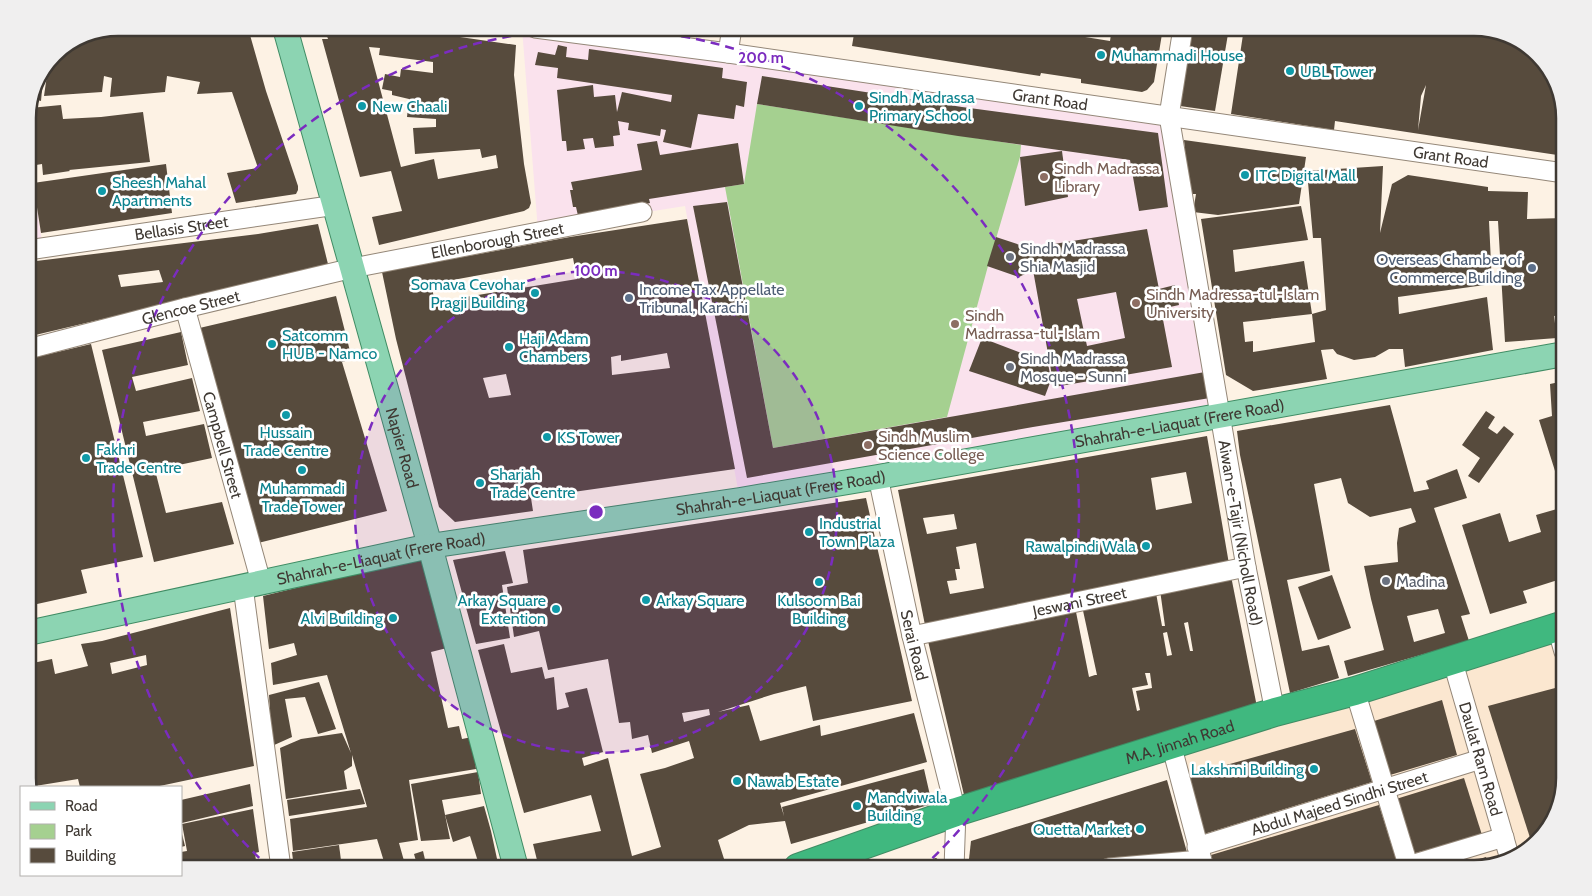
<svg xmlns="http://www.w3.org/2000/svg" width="1592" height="896" font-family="Cabin,sans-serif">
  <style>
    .built { fill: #fbe7d0 }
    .education { fill: #fae2ed }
    .green { fill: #a5d090 }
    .building { fill: #574b3d; fill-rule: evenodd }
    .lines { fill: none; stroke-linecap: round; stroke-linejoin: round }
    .minor-casing { stroke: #948778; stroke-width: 21 }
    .major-casing { stroke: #408c64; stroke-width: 26 }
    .highway-casing { stroke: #408c64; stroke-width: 30 }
    .minor { stroke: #fff; stroke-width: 19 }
    .major { stroke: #8cd4b2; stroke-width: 24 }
    .highway { stroke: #40b87f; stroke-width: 28 }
    .ring { fill: none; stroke: #7b2cbf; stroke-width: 2.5; stroke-dasharray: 9 6 }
    .culture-dot { fill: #0f9aa8; stroke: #fff; stroke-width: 2 }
    .education-dot { fill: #8d6e63; stroke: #fff; stroke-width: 2 }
    .worship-dot { fill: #6b7280; stroke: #fff; stroke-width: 2 }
    .service-dot { fill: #5c6f8a; stroke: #fff; stroke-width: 2 }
    .labels { text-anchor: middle; stroke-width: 5; stroke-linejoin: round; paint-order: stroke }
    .culture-label { font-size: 16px; fill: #0d838f; stroke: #fff; text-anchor: start }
    .street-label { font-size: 16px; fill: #3f3933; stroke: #fff }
    .education-label { font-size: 16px; fill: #785e54; stroke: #fff; text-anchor: start }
    .worship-label { font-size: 16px; fill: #5b616d; stroke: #fff; text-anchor: start }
    .service-label { font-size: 16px; fill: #4e5e75; stroke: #fff; text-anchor: end }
    .rim { fill: none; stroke: #3f3933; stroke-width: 2.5 }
    .centre { fill: #7b2cbf; stroke: #fff; stroke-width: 2.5 }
    .ring-label { font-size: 15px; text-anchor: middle; font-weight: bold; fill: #7b2cbf; stroke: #fff; stroke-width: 5; stroke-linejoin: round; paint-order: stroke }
  </style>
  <rect width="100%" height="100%" fill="#fdf2e4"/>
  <polygon class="built" points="1557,627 1564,652 1564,778 1552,823 1519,856 1474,868 1204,868 1171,744"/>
  <g class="education">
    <polygon points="522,28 534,28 1169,116 1219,417 740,500 685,206 547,228 538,231"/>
    <polygon points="28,153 43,248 28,250"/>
  </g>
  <polygon class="green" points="757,104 1021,145 1020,157 988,266 947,417 773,448 725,187 744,184"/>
  <g class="building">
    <polygon points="119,28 248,28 266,91 298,186 298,190 296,194 236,203 227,173 258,168 232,92 197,94 200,82 167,76 165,92 110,97 112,78 104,76 102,92 44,96 48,68 54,54 77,39 90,41 91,33"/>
    <path d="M 324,28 L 398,28 L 516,45 L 514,75 L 524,164 L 531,203 L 529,208 L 524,211 L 379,245 L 372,217 L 402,211 L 391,171 L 360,177 L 322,39 L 328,39 ZM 369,47 L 380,48 L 379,55 L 433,62 L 433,73 L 401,69 L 400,77 L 385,74 L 382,89 L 392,91 L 392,95 L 409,99 L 407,117 L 436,119 L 436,127 L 413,128 L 415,154 L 480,149 L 482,158 L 496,155 L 498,168 L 438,179 L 434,159 L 401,167 Z"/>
    <polygon points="855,28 952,28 999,35 1000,28 1081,28 1079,36 1110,41 1112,28 1163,28 1154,82 1147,90 1142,92 1081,83 1081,79 1041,73 1040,76 852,46"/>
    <polygon points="1193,28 1229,28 1215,111 1180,106"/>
    <path d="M 1244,28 L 1473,28 L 1519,40 L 1552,73 L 1564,113 L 1564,156 L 1335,121 L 1334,130 L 1231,114 ZM 1426,85 L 1418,130 L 1421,96 Z"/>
    <polygon points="558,45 567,47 566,57 588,60 589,49 723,68 722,78 747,82 744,107 736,105 734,119 698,114 691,148 663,142 666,130 661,129 660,136 628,130 629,123 618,121 620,135 613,136 614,146 595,148 593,138 583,139 585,149 567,151 566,141 562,141 557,90 593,85 594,97 615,95 617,112 622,92 671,102 672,95 557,78 558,68 535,65 538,52 555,55"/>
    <polygon points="762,76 962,107 1158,133 1168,207 1139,211 1130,160 958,136 757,104"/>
    <polygon points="43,79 41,101 34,99"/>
    <polygon points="61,105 63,119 101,117 143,112 150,162 69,170 70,171 43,175 42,164 30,166 33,183 166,164 172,213 41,233 36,201 28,202 28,113 30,108"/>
    <polygon points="1184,140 1306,157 1299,204 1218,215 1193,212 1196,194 1189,194"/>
    <polygon points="657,141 660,155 738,143 744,184 649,199 650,203 579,220 576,207 573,207 570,190 573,190 571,182 642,170 637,144"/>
    <polygon points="1062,151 1068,197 1025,206 1020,157"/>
    <path d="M 1383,166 L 1380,233 L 1392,184 L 1408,175 L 1488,187 L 1488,191 L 1528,192 L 1527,219 L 1564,218 L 1564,315 L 1554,316 L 1557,338 L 1505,342 L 1498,221 L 1489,221 L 1492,284 L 1398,297 L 1399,314 L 1487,297 L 1493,350 L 1405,367 L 1403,349 L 1389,349 L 1375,357 L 1354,360 L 1337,354 L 1333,349 L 1321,350 L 1327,379 L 1253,391 L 1226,375 L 1201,219 L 1301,206 L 1308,240 L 1233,250 L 1235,272 L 1304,261 L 1312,314 L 1326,310 L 1321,238 L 1313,238 L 1307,171 ZM 1312,314 L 1315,342 L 1253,352 L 1253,341 L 1245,342 L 1243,322 Z"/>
    <polygon points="727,202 773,448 1205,372 1210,398 1033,427 747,478 693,206"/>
    <path d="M 687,219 L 735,469 L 531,498 L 533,511 L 455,522 L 439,507 L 396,339 L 382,272 L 570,237 ZM 573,258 L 577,279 L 435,302 L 431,284 ZM 667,353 L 670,368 L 612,375 L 611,357 L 621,355 L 621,361 ZM 506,374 L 511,395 L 489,398 L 483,378 Z"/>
    <path d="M 318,224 L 329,268 L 268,280 L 31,336 L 28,311 L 28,262 L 258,234 ZM 159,270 L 163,282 L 121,287 L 118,275 Z"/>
    <path d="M 1147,229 L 1159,289 L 1175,285 L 1179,305 L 1161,309 L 1172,367 L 1054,387 L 1033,270 L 1019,277 L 987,266 L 996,237 L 1029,248 ZM 1116,292 L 1125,338 L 1087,346 L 1077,299 Z"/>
    <polygon points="336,296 352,359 342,362 387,511 250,545 191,330"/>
    <polygon points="181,332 188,365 132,377 136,391 192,378 200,411 143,422 146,436 204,424 212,458 155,470 166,513 222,502 234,544 154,562 102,350"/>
    <polygon points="982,338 1048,363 1051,380 1045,396 969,371"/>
    <polygon points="91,344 143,557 81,570 87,593 28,606 28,359"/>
    <polygon points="1564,381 1564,469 1555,471 1539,420 1552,416 1550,384"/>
    <path d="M 1390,405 L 1414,492 L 1429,489 L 1426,481 L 1457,469 L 1467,498 L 1434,508 L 1470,614 L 1461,616 L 1469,641 L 1348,676 L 1344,661 L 1384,650 L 1371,599 L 1364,566 L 1398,562 L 1397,543 L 1399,528 L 1416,522 L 1411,508 L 1370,517 L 1348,503 L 1341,478 L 1314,484 L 1330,571 L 1287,580 L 1302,651 L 1329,645 L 1339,678 L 1290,693 L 1240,455 L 1237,431 ZM 1410,582 L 1426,585 L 1409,589 ZM 1438,609 L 1445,633 L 1414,642 L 1407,616 Z"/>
    <polygon points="1486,411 1495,417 1488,428 1497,434 1504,426 1514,434 1479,483 1468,476 1480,458 1462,445"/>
    <path d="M 1207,436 L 1229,564 L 925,625 L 898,490 ZM 1186,472 L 1192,503 L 1156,510 L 1151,478 ZM 954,514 L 957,529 L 927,534 L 923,518 ZM 976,543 L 984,588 L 950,594 L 947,581 L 957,580 L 955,569 L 960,569 L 956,547 Z"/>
    <path d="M 866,498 L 912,701 L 813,721 L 806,686 L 774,694 L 718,712 L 749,705 L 760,741 L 820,725 L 821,736 L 914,713 L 927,762 L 780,803 L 784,816 L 782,807 L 924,769 L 932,804 L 791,844 L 785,821 L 749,825 L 718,840 L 725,862 L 704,868 L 539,868 L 533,844 L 601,831 L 591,795 L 524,813 L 478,650 L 504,644 L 511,673 L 542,667 L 545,679 L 554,677 L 557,710 L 569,707 L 565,693 L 587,688 L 603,752 L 582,758 L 584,766 L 608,758 L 632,856 L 661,847 L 640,774 L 665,768 L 694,758 L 689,741 L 652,753 L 648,735 L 632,739 L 630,722 L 619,723 L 608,659 L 548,670 L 539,631 L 514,637 L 507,587 L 528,583 L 523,550 ZM 709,709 L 710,715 L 684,722 L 682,713 Z"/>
    <polygon points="1564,507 1564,578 1523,591 1527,603 1490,614 1462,525 1500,513 1509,542 1541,532 1536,515"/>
    <polygon points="505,551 513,583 502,585 510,638 476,644 453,560"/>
    <polygon points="423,557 447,648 431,652 448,728 459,726 462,739 472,737 476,769 409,780 418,840 399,843 406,868 386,868 377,839 293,851 290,819 367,807 352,755 352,766 344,771 347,789 286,799 280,748 301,739 342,733 351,753 327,675 273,685 271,663 297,655 294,643 269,649 263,596"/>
    <polygon points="1332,575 1351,628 1318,640 1298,587"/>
    <path d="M 1231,576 L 1257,707 L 964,795 L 928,641 L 1075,607 L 1089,677 L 1095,675 L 1097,675 L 1082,606 L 1156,593 L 1162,626 L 1165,626 L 1160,590 ZM 1188,622 L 1193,651 L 1190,651 L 1184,623 ZM 1167,632 L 1172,655 L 1167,656 L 1163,633 ZM 1145,673 L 1150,673 L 1152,688 L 1136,691 L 1140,710 L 1137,711 L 1132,688 L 1148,685 Z"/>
    <path d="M 230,608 L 254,766 L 155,787 L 80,787 L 78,779 L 29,787 L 28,664 L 52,659 L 55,674 L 88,666 L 81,644 L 102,641 ZM 146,655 L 147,665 L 112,674 L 110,663 Z"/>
    <polygon points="319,682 336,729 318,734 305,697 285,699 292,737 272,746 269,695"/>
    <polygon points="1559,687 1564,704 1564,778 1552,823 1532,844 1488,706"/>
    <polygon points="1442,700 1457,755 1390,775 1374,721"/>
    <polygon points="1355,729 1372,782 1204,834 1188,783 1194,774"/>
    <polygon points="478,772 481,794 442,800 450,839 421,841 411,784"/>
    <polygon points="1464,778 1482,835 1412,854 1396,799"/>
    <polygon points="1167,780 1188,856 1048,868 968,868 971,841"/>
    <polygon points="250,784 253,806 182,823 181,800"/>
    <polygon points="360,789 365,804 289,816 287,800"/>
    <polygon points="1379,805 1396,859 1366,868 1215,868 1211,855"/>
    <polygon points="484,806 491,831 499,868 480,868 470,836 453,842 445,815"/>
    <polygon points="253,809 259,852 255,853 257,868 201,868 201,865 181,868 181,852 187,851 182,824"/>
    <polygon points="181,830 185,846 181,847"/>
    <polygon points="339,845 342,868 294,868 292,852"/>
    <polygon points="423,851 427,868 418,868 414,854"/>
    <polygon points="1486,857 1488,865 1474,868 1449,868"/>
    <polygon points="936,858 943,863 942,868 901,868"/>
  </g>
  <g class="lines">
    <defs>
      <g id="minor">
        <path id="s1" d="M 535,28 L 728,53 L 1564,173"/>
        <path id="s2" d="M 1183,28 L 1169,116 L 1246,567 L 1275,712"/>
        <polyline points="728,53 732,28"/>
        <path id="s3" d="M 28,250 L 336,205"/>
        <path id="s4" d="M 185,308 L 261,582"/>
        <path id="s5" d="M 28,349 L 185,308 L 353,268 L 642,212"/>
        <path id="s6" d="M 878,477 L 912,636 L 956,812 L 954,868"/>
        <polyline points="243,587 281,868"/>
        <polyline points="1557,627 1564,652"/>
        <path id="s7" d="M 912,636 L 1246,567"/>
        <path id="s8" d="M 1452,659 L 1510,859"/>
        <polyline points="1355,691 1409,868"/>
        <polyline points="1171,744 1204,868"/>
        <path id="s9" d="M 1197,847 L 1481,759"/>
        <polyline points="1109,868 1201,860"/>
        <polyline points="1401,868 1504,837"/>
      </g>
      <g id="major">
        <path id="s10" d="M 285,28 L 430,546 L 516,868"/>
        <path id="s11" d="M 28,633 L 430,546 L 740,500 L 878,477 L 1564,354"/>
      </g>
      <g id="highway">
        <path id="s12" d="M 798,868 L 956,812 L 1275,712 L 1355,691 L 1564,625"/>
      </g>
    </defs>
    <use href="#minor" class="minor-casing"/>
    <use href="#major" class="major-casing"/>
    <use href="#highway" class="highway-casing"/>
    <use href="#minor" class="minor"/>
    <use href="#major" class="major"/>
    <use href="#highway" class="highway"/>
  </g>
  <circle cx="596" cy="512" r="241" fill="#7b2cbf" fill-opacity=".12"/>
  <g class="ring">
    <circle cx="596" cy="512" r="241"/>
    <path d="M270 868A483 483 0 1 1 922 868"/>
  </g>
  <g class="culture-dot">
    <circle cx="1101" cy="55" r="5"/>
    <circle cx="1290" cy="71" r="5"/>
    <circle cx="362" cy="106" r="5"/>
    <circle cx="859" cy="106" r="5"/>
    <circle cx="1245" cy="175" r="5"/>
    <circle cx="102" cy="191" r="5"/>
    <circle cx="535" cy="293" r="5"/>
    <circle cx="272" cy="344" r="5"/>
    <circle cx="509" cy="347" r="5"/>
    <circle cx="286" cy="415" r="5"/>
    <circle cx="547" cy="437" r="5"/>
    <circle cx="86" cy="458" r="5"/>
    <circle cx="302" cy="470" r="5"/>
    <circle cx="480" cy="483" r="5"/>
    <circle cx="809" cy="532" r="5"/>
    <circle cx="1146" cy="546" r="5"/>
    <circle cx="819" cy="582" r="5"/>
    <circle cx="646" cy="600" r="5"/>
    <circle cx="556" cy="609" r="5"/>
    <circle cx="393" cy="618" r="5"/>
    <circle cx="1314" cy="769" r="5"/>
    <circle cx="737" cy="781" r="5"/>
    <circle cx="857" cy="806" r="5"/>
    <circle cx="1140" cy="829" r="5"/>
  </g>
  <g class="education-dot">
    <circle cx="1044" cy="177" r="5"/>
    <circle cx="1136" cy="303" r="5"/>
    <circle cx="955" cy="324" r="5"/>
    <circle cx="868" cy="445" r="5"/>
  </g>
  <g class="worship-dot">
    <circle cx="1010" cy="257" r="5"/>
    <circle cx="1010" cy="367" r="5"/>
    <circle cx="1386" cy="581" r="5"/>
  </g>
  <g class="service-dot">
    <circle cx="1532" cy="268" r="5"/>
    <circle cx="629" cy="298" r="5"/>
  </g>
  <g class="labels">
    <g class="culture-label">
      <text x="1111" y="61">Muhammadi House</text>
      <text x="1300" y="77">UBL Tower</text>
      <text x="869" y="103">Sindh Madrassa<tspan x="869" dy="18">Primary School</tspan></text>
      <text x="372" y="112">New Chaali</text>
      <text x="1255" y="181">ITC Digital Mall</text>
      <text x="112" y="188">Sheesh Mahal<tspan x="112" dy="18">Apartments</tspan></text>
      <text x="525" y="290" text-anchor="end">Somava Cevohar<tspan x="525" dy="18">Pragji Building</tspan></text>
      <text x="282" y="341">Satcomm<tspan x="282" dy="18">HUB - Namco</tspan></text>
      <text x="519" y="344">Haji Adam<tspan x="519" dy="18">Chambers</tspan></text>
      <text x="286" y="438" text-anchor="middle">Hussain<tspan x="286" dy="18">Trade Centre</tspan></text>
      <text x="557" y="443">KS Tower</text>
      <text x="96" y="455">Fakhri<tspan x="96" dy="18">Trade Centre</tspan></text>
      <text x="490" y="480">Sharjah<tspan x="490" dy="18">Trade Centre</tspan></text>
      <text x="302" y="494" text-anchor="middle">Muhammadi<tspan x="302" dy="18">Trade Tower</tspan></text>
      <text x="819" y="529">Industrial<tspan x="819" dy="18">Town Plaza</tspan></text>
      <text x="1136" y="552" text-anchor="end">Rawalpindi Wala</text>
      <text x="546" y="606" text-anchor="end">Arkay Square<tspan x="546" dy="18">Extention</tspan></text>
      <text x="656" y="606">Arkay Square</text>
      <text x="819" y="606" text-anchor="middle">Kulsoom Bai<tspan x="819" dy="18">Building</tspan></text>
      <text x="383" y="624" text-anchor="end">Alvi Building</text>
      <text x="1304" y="775" text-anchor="end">Lakshmi Building</text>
      <text x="747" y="787">Nawab Estate</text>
      <text x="867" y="803">Mandviwala<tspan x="867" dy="18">Building</tspan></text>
      <text x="1130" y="835" text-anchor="end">Quetta Market</text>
    </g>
    <g class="street-label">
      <text dy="6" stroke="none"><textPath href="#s1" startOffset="520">Grant Road</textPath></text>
      <text dy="6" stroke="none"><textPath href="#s1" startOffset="925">Grant Road</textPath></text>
      <text dy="6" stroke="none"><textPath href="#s3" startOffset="155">Bellasis Street</textPath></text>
      <text dy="6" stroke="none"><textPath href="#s5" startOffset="482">Ellenborough Street</textPath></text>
      <text dy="6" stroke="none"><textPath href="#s5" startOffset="168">Glencoe Street</textPath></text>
      <text dy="6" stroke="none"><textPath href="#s11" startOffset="1171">Shahrah-e-Liaquat (Frere Road)</textPath></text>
      <text dy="6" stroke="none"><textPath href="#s4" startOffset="142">Campbell Street</textPath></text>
      <text dy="6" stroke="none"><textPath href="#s10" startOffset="436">Napier Road</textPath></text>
      <text dy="6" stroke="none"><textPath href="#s11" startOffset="766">Shahrah-e-Liaquat (Frere Road)</textPath></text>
      <text dy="6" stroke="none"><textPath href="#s2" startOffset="512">Aiwan-e-Tajir (Nicholl Road)</textPath></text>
      <text dy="6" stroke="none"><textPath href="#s11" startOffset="361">Shahrah-e-Liaquat (Frere Road)</textPath></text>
      <text dy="6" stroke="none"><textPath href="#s7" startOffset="171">Jeswani Street</textPath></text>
      <text dy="6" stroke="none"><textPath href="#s6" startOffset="172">Serai Road</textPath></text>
      <text dy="6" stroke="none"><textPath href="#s12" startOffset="402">M.A. Jinnah Road</textPath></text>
      <text dy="6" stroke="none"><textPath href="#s8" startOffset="104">Daulat Ram Road</textPath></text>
      <text dy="6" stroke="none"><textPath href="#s9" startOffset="149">Abdul Majeed Sindhi Street</textPath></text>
    </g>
    <g class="education-label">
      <text x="1054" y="174">Sindh Madrassa<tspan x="1054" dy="18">Library</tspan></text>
      <text x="1146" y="300">Sindh Madressa-tul-Islam<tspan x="1146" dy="18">University</tspan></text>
      <text x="965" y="321">Sindh<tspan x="965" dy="18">Madrrassa-tul-Islam</tspan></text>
      <text x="878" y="442">Sindh Muslim<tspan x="878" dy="18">Science College</tspan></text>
    </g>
    <g class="worship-label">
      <text x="1020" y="254">Sindh Madrassa<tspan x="1020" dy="18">Shia Masjid</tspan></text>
      <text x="1020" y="364">Sindh Madrassa<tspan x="1020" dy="18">Mosque - Sunni</tspan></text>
      <text x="1396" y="587">Madina</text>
    </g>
    <g class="service-label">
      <text x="1522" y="265">Overseas Chamber of<tspan x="1522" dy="18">Commerce Building</tspan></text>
      <text x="639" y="295" text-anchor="start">Income Tax Appellate<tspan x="639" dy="18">Tribunal, Karachi</tspan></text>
    </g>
  </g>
  <path d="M0 0H1592V896H0ZM118 36H1474A82 82 0 0 1 1556 118V778A82 82 0 0 1 1474 860H118A82 82 0 0 1 36 778V118A82 82 0 0 1 118 36Z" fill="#f0efef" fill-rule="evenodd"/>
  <path class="rim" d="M118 36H1474A82 82 0 0 1 1556 118V778A82 82 0 0 1 1474 860H118A82 82 0 0 1 36 778V118A82 82 0 0 1 118 36Z"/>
  <circle cx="596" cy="512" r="8" class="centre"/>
  <g class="ring-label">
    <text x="761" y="63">200 m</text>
    <text x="596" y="276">100 m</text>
  </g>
  <rect x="20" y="786" width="162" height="90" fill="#ffffff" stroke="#b2b0ad"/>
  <rect x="30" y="802" width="25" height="8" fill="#8cd4b2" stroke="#b2b0ad"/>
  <text x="65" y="811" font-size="15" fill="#3f3933">Road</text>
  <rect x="30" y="824" width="25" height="15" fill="#a5d090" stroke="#b2b0ad"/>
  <text x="65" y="836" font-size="15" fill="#3f3933">Park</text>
  <rect x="30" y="848" width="25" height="15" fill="#574b3d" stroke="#b2b0ad"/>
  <text x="65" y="861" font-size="15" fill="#3f3933">Building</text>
</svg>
